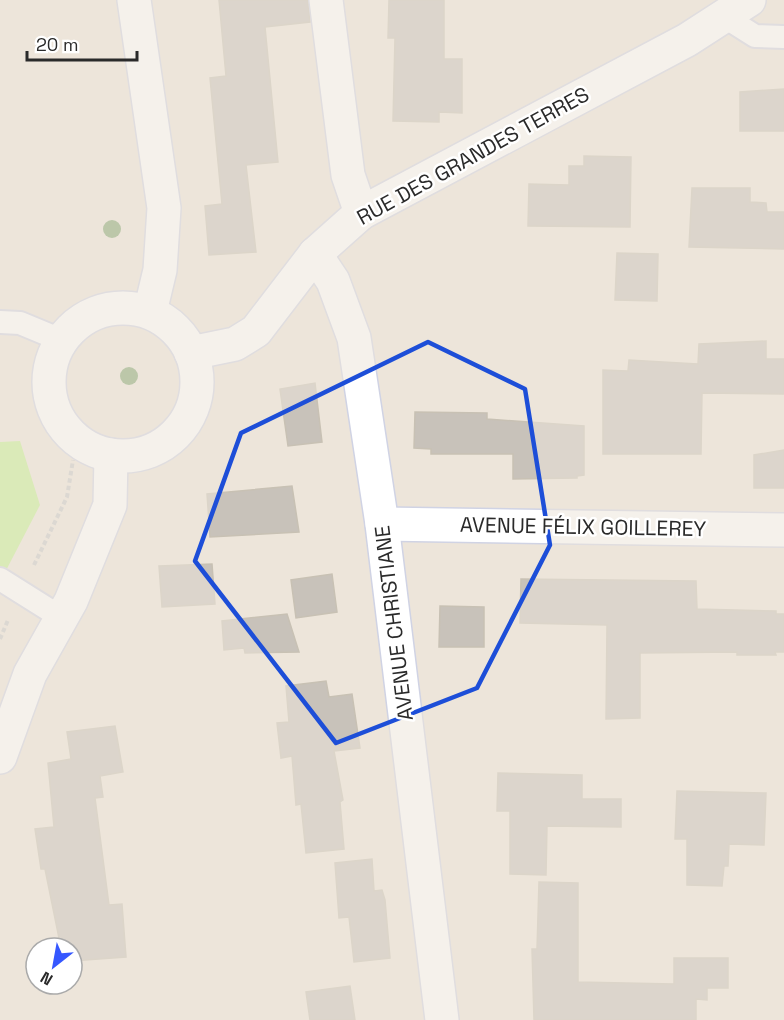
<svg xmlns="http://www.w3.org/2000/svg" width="784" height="1020" font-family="'Space Grotesk',sans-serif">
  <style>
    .pitch { fill: #c4ef8e }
    .building { fill: #c8c2ba; stroke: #c8c1b4; stroke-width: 1.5 }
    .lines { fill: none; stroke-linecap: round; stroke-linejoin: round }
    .lane-casing { stroke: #d0d3e4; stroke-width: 26 }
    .street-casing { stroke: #d0d3e4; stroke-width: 36 }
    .path { stroke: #c8c8c8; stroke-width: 4; stroke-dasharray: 4.5 3; stroke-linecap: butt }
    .lane { stroke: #fff; stroke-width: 22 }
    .street { stroke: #fff; stroke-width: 33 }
    .tree { fill: #80a26e }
    .marked { fill: none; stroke: #1d4ed8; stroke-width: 4.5; stroke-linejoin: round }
    .labels { text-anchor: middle; stroke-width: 5; stroke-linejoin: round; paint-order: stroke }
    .street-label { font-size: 21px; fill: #2a2a2a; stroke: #fff }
  </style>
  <rect width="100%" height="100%" fill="#ede5da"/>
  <polygon class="pitch" points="20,441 40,505 0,582 0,442"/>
  <g class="building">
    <polygon points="219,0 308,0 310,22 265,27 278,162 246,165 256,252 209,255 205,206 222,204 210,78 226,76"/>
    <polygon points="389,0 444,0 444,59 462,59 462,113 439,112 439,122 393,121 395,38 388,38"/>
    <polygon points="784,89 784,131 740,131 740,92"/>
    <polygon points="584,156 631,157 630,227 528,226 529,184 569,185 569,166 584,166"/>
    <polygon points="692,188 750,188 750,202 766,203 767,212 784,212 784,249 689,247"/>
    <polygon points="617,253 658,254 657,301 615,300"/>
    <polygon points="766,341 766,359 784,359 784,394 702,393 701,454 603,454 603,370 628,371 629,360 698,364 699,344"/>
    <polygon points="315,383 322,442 288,446 280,389"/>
    <polygon points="415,412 487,413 487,419 584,426 584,475 577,476 577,478 513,479 513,454 431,454 431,449 414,448"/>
    <polygon points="784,450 784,488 754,488 754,455"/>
    <polygon points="292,486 299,532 210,537 207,494"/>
    <polygon points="212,564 215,604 162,607 159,566"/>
    <polygon points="332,574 337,612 296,618 291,580"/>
    <polygon points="521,579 696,581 697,609 776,611 776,614 784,614 784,652 775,652 776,655 737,655 737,652 640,653 640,718 606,719 607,625 520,623"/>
    <polygon points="440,606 484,607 484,647 439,647"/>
    <polygon points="287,614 299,652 245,653 244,648 224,650 222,621"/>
    <polygon points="326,681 329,697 352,694 360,748 334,751 343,800 340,802 344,849 306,853 301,804 296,805 292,756 281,758 277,723 289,722 286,686"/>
    <polygon points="115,726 123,772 100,776 103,797 95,798 109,905 122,904 126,957 72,961 72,948 61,948 45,869 41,869 35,829 54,827 48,763 71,759 67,732"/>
    <polygon points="498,773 582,775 582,799 621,799 621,827 547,826 546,875 510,874 510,811 497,811"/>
    <polygon points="677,791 766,793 764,845 729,844 728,866 724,866 722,886 687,885 687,839 675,839"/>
    <polygon points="372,859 374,891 382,890 385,900 390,958 354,962 349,917 339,918 335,863"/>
    <polygon points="539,882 578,883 578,982 674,984 674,958 728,958 728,988 707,988 707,1000 696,999 696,1020 534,1020 532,949 537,949"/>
    <polygon points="350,986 355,1020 310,1020 306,992"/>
  </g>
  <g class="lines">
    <defs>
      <g id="lane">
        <polyline points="725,17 755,36 784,37"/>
        <polyline points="0,322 20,323 61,340"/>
        <polyline points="0,579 62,618"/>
      </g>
      <g id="street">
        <polyline points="134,0 164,208 160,270 150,312"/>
        <polyline points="326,0 348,175 361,213"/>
        <polyline points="315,254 333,281 354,338 382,524 442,1020"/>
        <circle cx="123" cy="382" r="74"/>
        <polyline points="191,353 235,344 256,331 315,254 361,213 687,40 749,0"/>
        <polyline points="382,524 784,530"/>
        <polyline points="0,757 30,674 71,601 110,505 111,455"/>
      </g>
    </defs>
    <use href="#lane" class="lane-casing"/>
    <use href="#street" class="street-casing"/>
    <g class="path">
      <polyline points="34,565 67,497 73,460"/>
      <polyline points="0,639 8,620"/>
    </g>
    <use href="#lane" class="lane"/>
    <use href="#street" class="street"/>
  </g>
  <g class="tree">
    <circle cx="112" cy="229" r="9"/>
    <circle cx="129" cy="376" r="9"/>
  </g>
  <path d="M0 0H784V1020H0ZM 428,342 L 525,389 L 550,545 L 477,688 L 336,743 L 195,561 L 241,433 Z" fill="#ede5da" fill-opacity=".55" fill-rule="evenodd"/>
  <path class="marked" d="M 428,342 L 525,389 L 550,545 L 477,688 L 336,743 L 195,561 L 241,433 Z"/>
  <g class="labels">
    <g class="street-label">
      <text transform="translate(473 156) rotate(-29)" y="7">RUE DES GRANDES TERRES</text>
      <text transform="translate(583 527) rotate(1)" y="7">AVENUE FÉLIX GOILLEREY</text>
      <text transform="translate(394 623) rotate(-97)" y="7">AVENUE CHRISTIANE</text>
    </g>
  </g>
  <g transform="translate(54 966) rotate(211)"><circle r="28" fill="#ffffff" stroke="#aaaaaa" stroke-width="1.5"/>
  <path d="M0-4.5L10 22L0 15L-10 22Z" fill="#3557ff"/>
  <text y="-9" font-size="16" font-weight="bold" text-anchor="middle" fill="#2a2a2a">N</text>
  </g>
  <path d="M27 51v9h110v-9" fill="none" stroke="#2a2a2a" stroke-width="3"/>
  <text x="36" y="51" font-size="18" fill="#2a2a2a" stroke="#ffffff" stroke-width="4.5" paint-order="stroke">20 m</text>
</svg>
